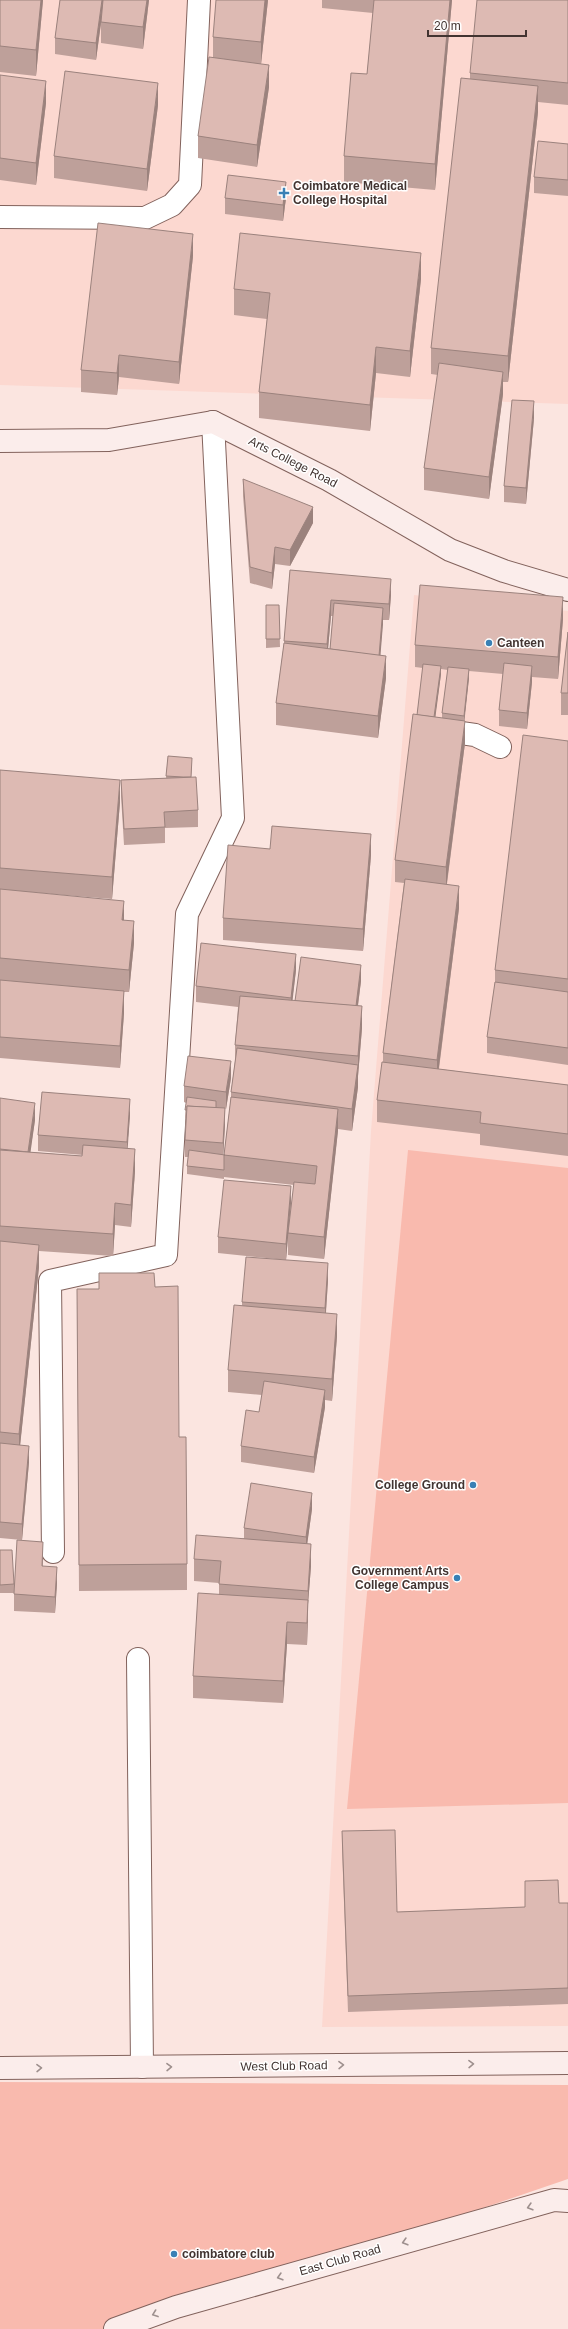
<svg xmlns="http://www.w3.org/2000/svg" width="568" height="2329" font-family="Arial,sans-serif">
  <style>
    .built { fill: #fcd8d0 }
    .green { fill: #f9baae }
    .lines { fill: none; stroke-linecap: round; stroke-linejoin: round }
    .street-casing { stroke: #82625c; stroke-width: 24 }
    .secondary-casing { stroke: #82625c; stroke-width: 24 }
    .street { stroke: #fff; stroke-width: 22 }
    .secondary { stroke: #fbedeb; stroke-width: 22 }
    .wall { fill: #bea09a; fill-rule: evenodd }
    .shaded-wall { fill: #9b827d }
    .building { fill: #ddbab3; stroke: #9b827d }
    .oneway { stroke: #9e908e }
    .poi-dot { fill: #3980b5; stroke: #fff; stroke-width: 1.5 }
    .labels { text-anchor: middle; stroke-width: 3; stroke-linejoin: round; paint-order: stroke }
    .poi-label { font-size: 12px; font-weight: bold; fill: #423431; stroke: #fff; text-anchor: start }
    .street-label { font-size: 12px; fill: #423431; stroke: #fff }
  </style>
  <rect width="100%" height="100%" fill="#fbe5e0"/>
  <g class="built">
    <polygon points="0,0 568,0 568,404 0,385"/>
    <polygon points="414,595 568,611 568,2026 322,2027 371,1131"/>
  </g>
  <g class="green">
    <polygon points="408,1150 568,1168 568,1803 347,1809"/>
    <polygon points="0,2082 568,2085 568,2179 130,2329 0,2329"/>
  </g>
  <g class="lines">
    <defs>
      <g id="street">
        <polyline points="0,217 145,218 172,205 190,185 199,0"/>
        <polyline points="447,731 475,735 500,747"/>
        <polyline points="53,1552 50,1281 166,1255 187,914 233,818 213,422"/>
        <polyline points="138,1659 142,2067"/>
      </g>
      <g id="secondary">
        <polyline points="0,441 109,440 213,422 329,480 450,550 504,571 568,590"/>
        <polyline points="0,2068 568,2063"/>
        <polyline points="115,2329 176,2307 554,2200 568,2201"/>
      </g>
    </defs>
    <use href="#street" class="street-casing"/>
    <use href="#secondary" class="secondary-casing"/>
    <use href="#street" class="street"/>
    <use href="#secondary" class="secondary"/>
  </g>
  <g class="wall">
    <polygon points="0,0 43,0 36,76 0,72"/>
    <polygon points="60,0 149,0 143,49 101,43 101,24 96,60 55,54 55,38"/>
    <polygon points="268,0 261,64 269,87 257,167 198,158 198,136 213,57 213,37"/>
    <polygon points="322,0 452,0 435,190 344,182 344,156 367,74 373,13 322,8"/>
    <polygon points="568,0 568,105 538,102 538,112 508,382 503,382 503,394 489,499 424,490 424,468 438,375 431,374 431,348 470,78 470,73"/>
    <polygon points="0,75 46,103 36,185 0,180"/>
    <polygon points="158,105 147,191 54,178 54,156"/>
    <polygon points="568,144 568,196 534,193 534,177"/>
    <polygon points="225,198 286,198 283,221 225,214"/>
    <polygon points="193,256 179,384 119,377 117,395 81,392 81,370"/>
    <polygon points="421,279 410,377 376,373 370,431 259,418 259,392 267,319 234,315 234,289"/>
    <polygon points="534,418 526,504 504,502 504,486"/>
    <polygon points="243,479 313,523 290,566 275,564 272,589 250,583 243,496"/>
    <path d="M 290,570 L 391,595 L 389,620 L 383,620 L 380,656 L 386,678 L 378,738 L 276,725 L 276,703 L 284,643 ZM 331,616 L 333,616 L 330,649 L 328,649 Z"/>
    <polygon points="266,605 279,605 280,647 266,648"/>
    <path d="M 563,619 L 558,679 L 532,677 L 532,682 L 527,729 L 499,726 L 499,710 L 503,674 L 469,671 L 469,678 L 464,721 L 465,743 L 447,884 L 459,908 L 439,1069 L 568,1085 L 568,1156 L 480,1145 L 480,1134 L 377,1122 L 377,1100 L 383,1062 L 383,1053 L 404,883 L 395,882 L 395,860 L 417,715 L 423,668 L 415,667 L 415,645 ZM 441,669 L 448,670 L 442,713 L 442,718 L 435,717 L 441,674 Z"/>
    <polygon points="568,632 568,715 561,715 561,693"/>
    <polygon points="568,741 568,1065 487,1053 487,1037 495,982 495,970"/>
    <polygon points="168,756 192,767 191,777 198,810 198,827 165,828 165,843 124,845 121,796 121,780 166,778"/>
    <polygon points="0,770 120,802 112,899 28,892 124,920 134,943 129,992 124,992 124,1013 120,1068 0,1058"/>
    <polygon points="371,855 363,951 223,940 223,918"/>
    <polygon points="296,970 292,1001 295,1001 361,981 358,1006 362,1028 358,1076 358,1087 352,1131 338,1129 324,1259 288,1255 288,1233 294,1185 224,1177 224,1172 224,1179 187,1174 187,1166 188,1157 185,1157 185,1140 186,1118 185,1118 186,1103 184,1102 184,1086 231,1078 226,1109 225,1108 225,1125 223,1155 224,1155 231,1097 231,1092 235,1061 235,1045 238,1007 196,1002 196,986"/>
    <polygon points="0,1098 35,1120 30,1152 82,1156 83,1155 38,1151 38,1135 130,1115 127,1149 135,1171 131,1227 115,1225 113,1256 39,1251 39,1267 20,1445 29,1462 22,1540 0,1538"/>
    <polygon points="291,1203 286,1260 218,1253 218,1237"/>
    <polygon points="328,1280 326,1313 337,1336 332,1401 325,1400 325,1407 314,1473 241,1462 241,1446 259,1412 262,1395 228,1392 228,1370 242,1306 242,1302"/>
    <polygon points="155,1287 179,1437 187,1564 187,1590 79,1591 77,1289 99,1289"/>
    <polygon points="312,1509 307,1544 311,1566 308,1604 308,1622 307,1645 287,1644 283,1703 193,1698 193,1676 219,1594 219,1583 194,1581 194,1559 244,1538 244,1528"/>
    <polygon points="0,1550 14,1584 14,1593 0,1593"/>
    <polygon points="43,1558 42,1566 57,1583 55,1613 14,1611 14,1594"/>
    <polygon points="342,1831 397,1912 525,1907 525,1881 559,1903 568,1903 568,2004 348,2012 342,1848"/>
  </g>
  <g class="shaded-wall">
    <polygon points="41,0 43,0 36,76 36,50"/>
    <polygon points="102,0 104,0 96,60 96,43"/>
    <polygon points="147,0 149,0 143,49 143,27"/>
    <polygon points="265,0 268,0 261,64 261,42"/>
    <polygon points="450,0 452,0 435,190 435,164"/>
    <polygon points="269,65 269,87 257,167 257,145"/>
    <polygon points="46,81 46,103 36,185 36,163"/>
    <polygon points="158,83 158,105 147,191 147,169"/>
    <polygon points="538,86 538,112 508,382 508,356"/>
    <polygon points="286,182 286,198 283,221 283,205"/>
    <polygon points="193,234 193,256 179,384 179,362"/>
    <polygon points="421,253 421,279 410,377 410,351"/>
    <polygon points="376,347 376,373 370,431 370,405"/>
    <polygon points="119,355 119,377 117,395 117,373"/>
    <polygon points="503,372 503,394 489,499 489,477"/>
    <polygon points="534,401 534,418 526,504 526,488"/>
    <polygon points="313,507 313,523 290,566 290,550"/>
    <polygon points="275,547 275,564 272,589 272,573"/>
    <polygon points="391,579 391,595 389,620 389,604"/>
    <polygon points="563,597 563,619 558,679 558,657"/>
    <polygon points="331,600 331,616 327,660 327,644"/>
    <polygon points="383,608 383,624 379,673 379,657"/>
    <polygon points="386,656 386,678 378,738 378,716"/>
    <polygon points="441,666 441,674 434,728 434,719"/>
    <polygon points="532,666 532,682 527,729 527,713"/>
    <polygon points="469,669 469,678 464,725 464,716"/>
    <polygon points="465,721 465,743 446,889 446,867"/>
    <polygon points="120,780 120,802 112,899 112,877"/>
    <polygon points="371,834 371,855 363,951 363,929"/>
    <polygon points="459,886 459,908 437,1082 437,1060"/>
    <polygon points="124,901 124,923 122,920"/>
    <polygon points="134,921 134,943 129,992 129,970"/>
    <polygon points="296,954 296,970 291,1014 291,998"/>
    <polygon points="361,965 361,981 355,1027 355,1010"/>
    <polygon points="124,991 124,1013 120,1068 120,1046"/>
    <polygon points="362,1006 362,1028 358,1076 358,1087 352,1131 352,1109 358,1066 358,1056"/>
    <polygon points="231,1061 231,1078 226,1109 226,1092"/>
    <polygon points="130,1099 130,1115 127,1158 127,1142"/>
    <polygon points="35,1103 35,1120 28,1170 28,1153"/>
    <polygon points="225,1108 225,1125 223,1159 223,1143"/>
    <polygon points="338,1109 338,1131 324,1259 324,1237"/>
    <polygon points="135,1149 135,1171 131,1227 131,1205"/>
    <polygon points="291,1186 291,1203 286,1260 286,1244"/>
    <polygon points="115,1203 115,1225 113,1256 113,1234"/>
    <polygon points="39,1245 39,1267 19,1456 19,1434"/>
    <polygon points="328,1263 328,1280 325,1324 325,1308"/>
    <polygon points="337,1314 337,1336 332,1401 332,1379"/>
    <polygon points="325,1390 325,1407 314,1473 314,1457"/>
    <polygon points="29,1446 29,1462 22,1540 22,1524"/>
    <polygon points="312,1493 312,1509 306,1553 306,1537"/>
    <polygon points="43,1542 43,1558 42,1582 42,1566"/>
    <polygon points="311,1544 311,1566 308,1604 308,1622 307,1645 308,1591"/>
    <polygon points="57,1567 57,1583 55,1613 55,1597"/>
    <polygon points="287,1622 287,1644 283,1703 283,1681"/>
  </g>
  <g class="building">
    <polygon points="0,0 41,0 36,50 0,46"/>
    <polygon points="60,0 102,0 96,43 55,38"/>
    <polygon points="103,0 147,0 143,27 101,22"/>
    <polygon points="216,0 265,0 261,42 213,37"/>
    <polygon points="374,0 450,0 435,164 344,156 351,73 367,74"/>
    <polygon points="477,0 568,0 568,83 470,73"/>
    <polygon points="209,57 269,65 257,145 198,136"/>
    <polygon points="65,71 158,83 147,169 54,156"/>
    <polygon points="0,75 46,81 36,163 0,158"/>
    <polygon points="461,78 538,86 508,356 431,348"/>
    <polygon points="538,141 568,144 568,180 534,177"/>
    <polygon points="228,175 286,182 283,205 225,198"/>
    <polygon points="98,223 193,234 179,362 119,355 117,373 81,370"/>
    <polygon points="240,233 421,253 410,351 376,347 370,405 259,392 270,293 234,289"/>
    <polygon points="439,363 503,372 489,477 424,468"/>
    <polygon points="512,400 534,401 526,488 504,486"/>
    <polygon points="243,479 313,507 290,550 275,547 272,573 250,567"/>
    <polygon points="290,570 391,579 389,604 331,600 327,644 284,641"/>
    <polygon points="420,585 563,597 558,657 415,645"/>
    <polygon points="334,603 383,608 379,656 330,649"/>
    <polygon points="266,605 279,605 280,639 266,639"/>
    <polygon points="568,632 568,693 561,693"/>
    <polygon points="284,643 386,656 378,716 276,703"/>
    <polygon points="504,663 532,666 527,713 499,710"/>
    <polygon points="423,664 441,666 434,717 417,715"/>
    <polygon points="448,667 469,669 464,716 442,713"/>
    <polygon points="413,714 465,721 446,867 395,860"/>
    <polygon points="523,735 568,741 568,979 495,970"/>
    <polygon points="168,756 192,758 191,777 183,777 166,776"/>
    <polygon points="0,770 120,780 112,877 0,868"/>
    <polygon points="196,777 198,810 164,812 165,827 124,829 121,780"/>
    <polygon points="272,826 371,834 363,929 223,918 228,845 270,849"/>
    <polygon points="405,879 459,886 437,1060 383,1053"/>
    <polygon points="0,889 124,901 122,920 134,921 129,970 0,958"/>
    <polygon points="201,943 296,954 291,998 196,986"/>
    <polygon points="301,957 361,965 356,1006 295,1001"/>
    <polygon points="0,980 124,991 120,1046 0,1037"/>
    <polygon points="495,982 568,992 568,1048 487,1037"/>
    <polygon points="240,996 362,1006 358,1056 235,1045"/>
    <polygon points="237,1048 358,1065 352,1109 231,1092"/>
    <polygon points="188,1056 231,1061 226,1092 184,1086"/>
    <polygon points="382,1062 568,1085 568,1134 480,1123 481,1112 377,1100"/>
    <polygon points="42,1092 130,1099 127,1142 38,1135"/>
    <polygon points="187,1097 216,1101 216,1108 187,1106 187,1110 185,1110"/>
    <polygon points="231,1097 338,1109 324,1237 288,1233 294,1182 315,1184 317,1166 224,1155"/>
    <polygon points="0,1098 35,1103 28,1152 0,1149"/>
    <polygon points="187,1106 225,1108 223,1143 185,1140"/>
    <polygon points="83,1145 135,1149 131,1205 115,1203 113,1234 0,1226 0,1150 82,1156"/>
    <polygon points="189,1150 225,1155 224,1155 224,1170 187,1166"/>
    <polygon points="224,1180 291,1186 286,1244 218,1237"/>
    <polygon points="0,1241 39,1245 19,1434 0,1432"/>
    <polygon points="246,1257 328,1263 325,1308 242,1302"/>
    <polygon points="99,1273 154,1273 155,1287 178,1286 179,1437 186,1437 187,1564 79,1565 77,1289 99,1289"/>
    <polygon points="234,1305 337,1314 332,1379 228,1370"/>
    <polygon points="264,1381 325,1390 314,1457 241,1446 246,1410 259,1412"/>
    <polygon points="0,1443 29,1446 22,1524 0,1522"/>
    <polygon points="251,1483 312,1493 306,1537 244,1528"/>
    <polygon points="196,1535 311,1544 308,1591 219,1584 221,1561 194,1559"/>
    <polygon points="17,1540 43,1542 42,1566 57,1567 55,1597 14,1594"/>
    <polygon points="0,1550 12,1550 14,1584 0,1585"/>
    <polygon points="198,1593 308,1600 307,1623 287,1622 283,1681 193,1676"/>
    <polygon points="395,1830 397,1912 525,1907 525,1881 558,1880 559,1903 568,1903 568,1988 348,1996 342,1831"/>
  </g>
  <defs><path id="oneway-chevron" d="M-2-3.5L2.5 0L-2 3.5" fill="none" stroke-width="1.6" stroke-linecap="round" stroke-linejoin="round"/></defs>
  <g class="oneway">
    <use href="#oneway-chevron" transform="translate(471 2064) rotate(-1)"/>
    <use href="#oneway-chevron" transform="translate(341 2065) rotate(-1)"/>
    <use href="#oneway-chevron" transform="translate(169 2067) rotate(-1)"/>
    <use href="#oneway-chevron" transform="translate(39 2068) rotate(-1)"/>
    <use href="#oneway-chevron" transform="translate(530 2207) rotate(164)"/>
    <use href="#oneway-chevron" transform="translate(405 2242) rotate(164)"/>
    <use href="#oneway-chevron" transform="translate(280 2277) rotate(164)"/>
    <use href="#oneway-chevron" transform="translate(155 2314) rotate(160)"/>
  </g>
  <g class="poi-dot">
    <path d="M282 187h4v4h4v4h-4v4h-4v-4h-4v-4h4z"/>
    <circle cx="489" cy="643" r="4"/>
    <circle cx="473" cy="1485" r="4"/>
    <circle cx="457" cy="1578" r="4"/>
    <circle cx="174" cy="2254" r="4"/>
  </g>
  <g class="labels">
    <g class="poi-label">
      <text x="293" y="190">Coimbatore Medical<tspan x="293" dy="14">College Hospital</tspan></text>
      <text x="497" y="647">Canteen</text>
      <text x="465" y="1489" text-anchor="end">College Ground</text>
      <text x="449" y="1575" text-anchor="end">Government Arts<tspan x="449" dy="14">College Campus</tspan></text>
      <text x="182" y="2258">coimbatore club</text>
    </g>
    <g class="street-label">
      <text transform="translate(293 462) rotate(27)" y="4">Arts College Road</text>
      <text transform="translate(284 2066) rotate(-1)" y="4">West Club Road</text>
      <text transform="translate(340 2260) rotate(-16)" y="4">East Club Road</text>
    </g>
  </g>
  <path d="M428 30v6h98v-6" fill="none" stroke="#423431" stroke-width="2"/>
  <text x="434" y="30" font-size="12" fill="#423431" stroke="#ffffff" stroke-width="3" paint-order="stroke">20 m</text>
</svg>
